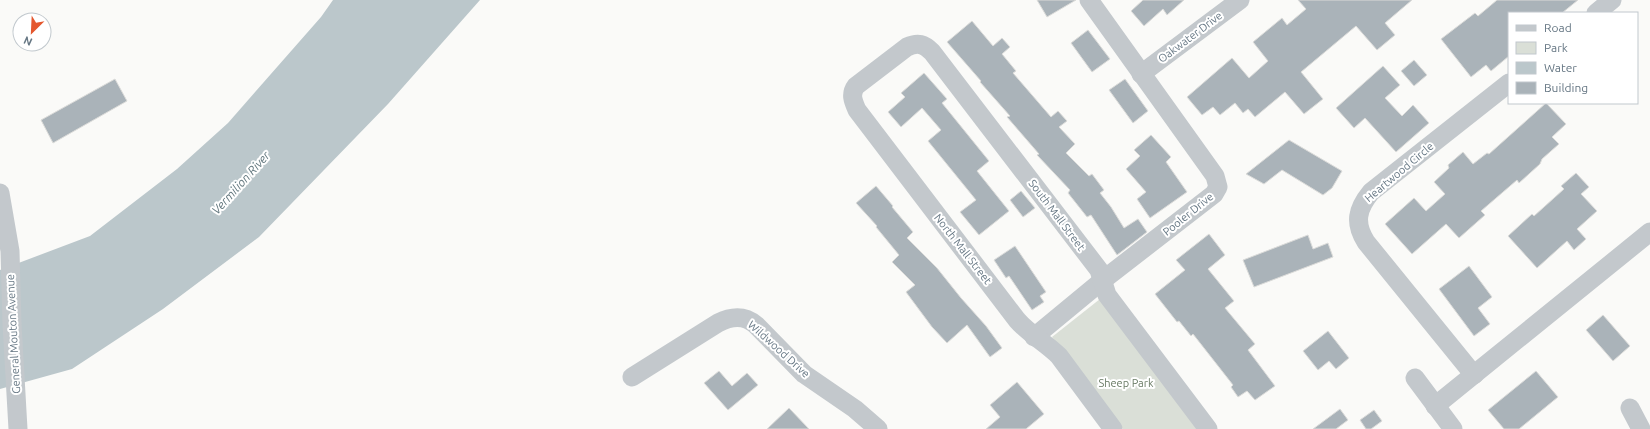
<svg xmlns="http://www.w3.org/2000/svg" width="1650" height="429" font-family="Ubuntu,sans-serif">
  <style>
    .green { fill: #dadfd7 }
    .water { fill: #bbc7cb }
    .building { fill: #aab3b9; stroke: #dcdcda }
    .lines { fill: none; stroke-linecap: round; stroke-linejoin: round }
    .minor { stroke: #c3c8cc; stroke-width: 19 }
    .labels { text-anchor: middle; stroke-width: 4; stroke-linejoin: round; paint-order: stroke }
    .street-label { font-size: 11px; fill: #657683; stroke: #fff }
    .park-label { font-size: 11px; fill: #687a64; stroke: #fff }
    .water-label { font-size: 12px; font-style: italic; fill: #60757c; stroke: #fff }
  </style>
  <rect width="100%" height="100%" fill="#fafaf8"/>
  <polygon class="green" points="1100,299 1200,429 1123,429 1052,337"/>
  <polygon class="water" points="333,0 480,0 388,104 259,237 163,309 72,369 0,389 0,270 90,236 177,169 228,123 321,17"/>
  <g class="building">
    <polygon points="1037,0 1076,0 1047,17"/>
    <polygon points="1143,0 1184,0 1167,15 1163,9 1144,26 1131,11"/>
    <polygon points="1298,0 1412,0 1385,23 1395,35 1377,50 1356,26 1301,72 1323,99 1304,114 1285,92 1255,117 1248,109 1243,113 1235,103 1220,115 1213,107 1202,115 1187,97 1232,58 1249,78 1268,61 1253,42 1282,18 1287,25 1306,9"/>
    <polygon points="1497,0 1578,0 1562,13 1509,13 1509,56 1491,71 1486,65 1471,77 1441,39 1475,13 1478,16"/>
    <polygon points="972,21 993,46 1002,38 1010,47 1002,54 1016,71 1013,73 1051,117 1058,111 1067,121 1059,127 1075,144 1066,153 1089,176 1092,174 1104,190 1100,193 1111,207 1124,228 1138,219 1147,232 1121,252 1117,255 1091,215 1087,217 1068,193 1070,190 1037,155 1039,154 1007,117 1010,116 980,82 981,81 947,42"/>
    <polygon points="1088,30 1110,59 1092,72 1071,43"/>
    <polygon points="1414,60 1427,75 1414,86 1401,71"/>
    <polygon points="1383,66 1400,85 1385,98 1402,116 1413,105 1429,123 1396,152 1365,118 1354,128 1336,108"/>
    <polygon points="924,73 947,99 942,103 989,161 977,171 1009,211 979,235 960,212 976,200 928,141 941,130 922,108 901,127 888,112 905,97 901,93"/>
    <polygon points="115,79 127,101 53,143 41,120"/>
    <polygon points="1125,79 1148,111 1133,123 1109,90"/>
    <polygon points="1546,103 1566,124 1552,137 1559,144 1542,159 1540,164 1519,183 1517,180 1481,211 1485,215 1459,238 1446,224 1412,254 1385,224 1414,198 1426,211 1445,194 1434,182 1449,168 1448,165 1463,152 1473,164 1487,153 1489,154"/>
    <polygon points="1151,135 1171,157 1166,162 1187,192 1150,218 1137,199 1146,192 1126,169 1140,156 1134,150"/>
    <polygon points="1289,140 1342,171 1332,188 1323,195 1282,170 1264,184 1246,174"/>
    <polygon points="1576,173 1589,187 1581,194 1597,211 1577,229 1586,239 1574,250 1567,241 1537,268 1508,236 1532,214 1534,216 1564,189 1561,186"/>
    <polygon points="876,186 893,206 892,207 913,232 907,238 937,268 961,298 986,326 1002,348 990,357 967,325 947,343 932,327 906,292 915,285 892,262 899,255 876,227 877,226 856,203"/>
    <polygon points="1021,191 1035,208 1023,217 1010,200"/>
    <polygon points="1209,234 1225,255 1208,269 1234,301 1225,308 1255,344 1248,350 1275,386 1255,400 1247,391 1238,397 1231,387 1233,385 1193,334 1191,336 1179,321 1177,322 1155,294 1185,270 1176,260"/>
    <polygon points="1308,235 1313,249 1328,243 1333,257 1254,287 1243,260"/>
    <polygon points="1015,246 1046,292 1040,296 1044,302 1032,310 1009,276 1006,278 994,260"/>
    <polygon points="1469,266 1492,297 1478,308 1490,324 1474,336 1439,289"/>
    <polygon points="1603,315 1630,346 1613,361 1586,330"/>
    <polygon points="1328,331 1349,358 1336,369 1329,361 1318,370 1303,351"/>
    <polygon points="719,371 732,386 747,373 758,385 728,410 704,383"/>
    <polygon points="1536,371 1558,397 1519,429 1504,429 1488,410"/>
    <polygon points="1017,382 1044,414 1026,429 986,429 1000,417 990,405"/>
    <polygon points="789,408 809,429 767,429"/>
    <polygon points="1340,409 1348,420 1336,429 1313,429"/>
    <polygon points="1374,410 1382,421 1371,429 1366,429 1360,420"/>
  </g>
  <g class="lines">
    <g class="minor">
      <polyline points="1596,13 1612,0"/>
      <polyline points="1141,74 1240,0"/>
      <polyline points="0,193 10,251 12,324 18,429"/>
      <polyline points="1034,337 1103,280 1214,194 1218,187 1215,176 1089,0"/>
      <path d="M 1474,375 L 1366,242 C 1354,223 1357,209 1371,192 L 1509,83"/>
      <path d="M 632,377 L 718,323 C 732,316 744,315 756,325 L 804,374 L 855,409 L 878,429"/>
      <polyline points="1415,378 1453,429"/>
      <polyline points="1435,406 1650,232"/>
      <polyline points="1630,408 1641,429"/>
      <path d="M 1113,429 L 1059,356 C 1046,343 1029,334 1017,320 L 857,110 C 853,101 850,94 856,86 L 907,47 C 918,42 924,44 932,52 L 1099,270 L 1107,295 L 1208,429"/>
    </g>
  </g>
  <g class="labels">
    <g class="street-label">
      <text transform="translate(1190 37) rotate(-37)" y="4">Oakwater Drive</text>
      <text transform="translate(1399 172) rotate(-40)" y="4">Heartwood Circle</text>
      <text transform="translate(1188 214) rotate(-39)" y="4">Pooler Drive</text>
      <text transform="translate(1057 215) rotate(53)" y="4">South Mall Street</text>
      <text transform="translate(963 249) rotate(52)" y="4">North Mall Street</text>
      <text transform="translate(13 334) rotate(-93)" y="4">General Mouton Avenue</text>
      <text transform="translate(779 349) rotate(42)" y="4">Wildwood Drive</text>
    </g>
    <g class="park-label">
      <text x="1126" y="387">Sheep Park</text>
    </g>
    <g class="water-label">
      <text transform="translate(241 183) rotate(-48)" y="4">Vermilion River</text>
    </g>
  </g>
  <rect x="1508" y="12" width="130" height="92" fill="#ffffff" stroke="#c1c8cd"/>
  <rect x="1516" y="25" width="20" height="6" fill="#c3c8cc" stroke="#c1c8cd"/>
  <text x="1544" y="32" font-size="12" fill="#657683">Road</text>
  <rect x="1516" y="42" width="20" height="12" fill="#dadfd7" stroke="#c1c8cd"/>
  <text x="1544" y="52" font-size="12" fill="#657683">Park</text>
  <rect x="1516" y="62" width="20" height="12" fill="#bbc7cb" stroke="#c1c8cd"/>
  <text x="1544" y="72" font-size="12" fill="#657683">Water</text>
  <rect x="1516" y="82" width="20" height="12" fill="#aab3b9" stroke="#c1c8cd"/>
  <text x="1544" y="92" font-size="12" fill="#657683">Building</text>
  <g transform="translate(32 32) rotate(204)"><circle r="19" fill="#ffffff" stroke="#c1c8cd"/>
  <path d="M0-3L7 15L0 10L-7 15Z" fill="#e4572e"/>
  <text y="-6" font-size="11" font-weight="bold" text-anchor="middle" fill="#657683">N</text>
  </g>
</svg>
